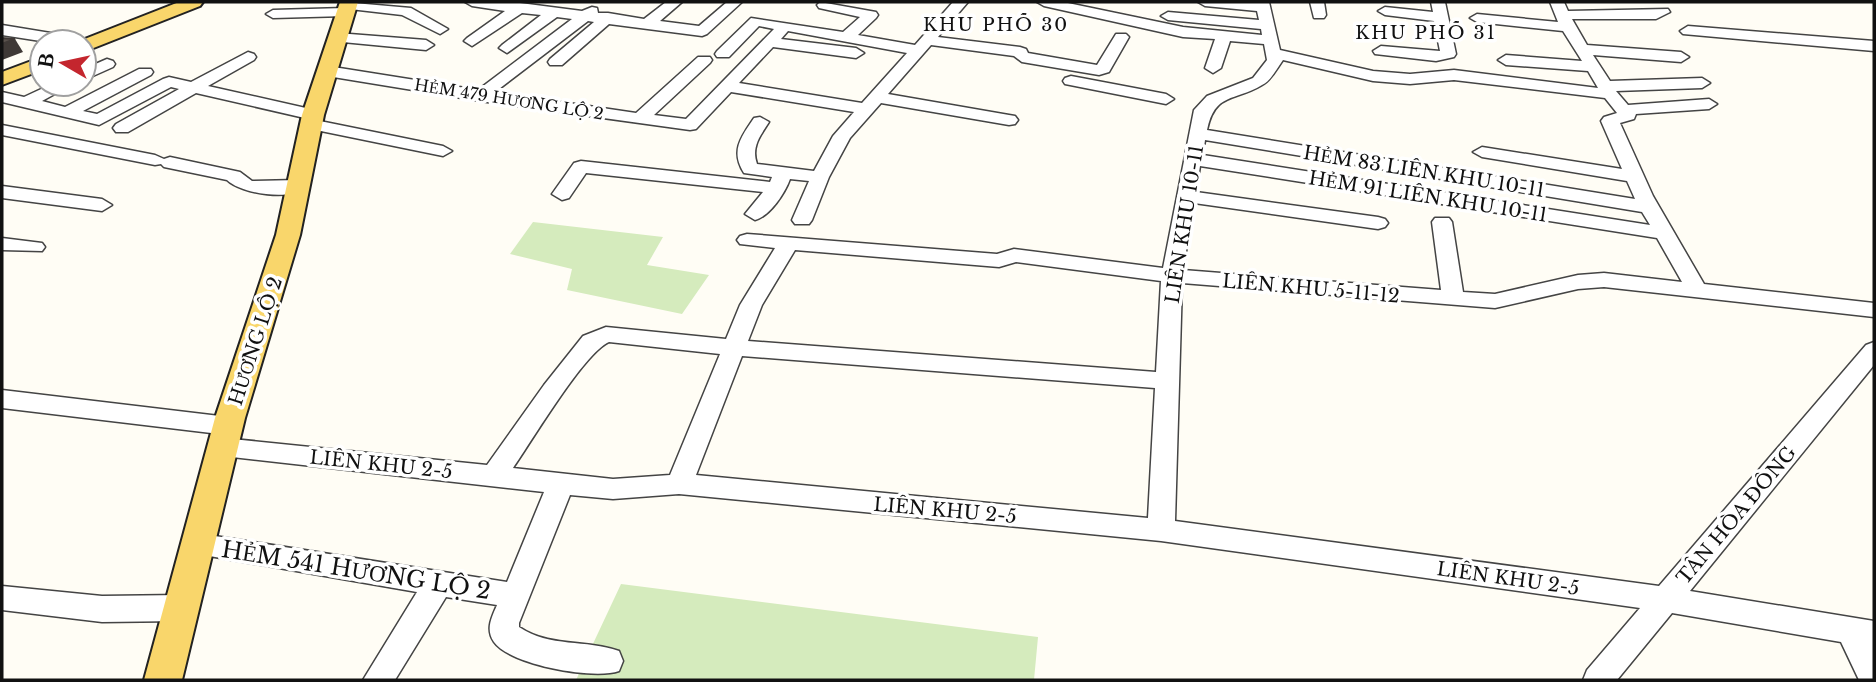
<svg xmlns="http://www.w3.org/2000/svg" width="1876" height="682" font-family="'Libre Baskerville',serif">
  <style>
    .green { fill: #d5ebbd }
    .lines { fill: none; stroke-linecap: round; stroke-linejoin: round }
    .minor-casing { stroke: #444; stroke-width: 3 }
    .major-casing { stroke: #222; stroke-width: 4 }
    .minor { fill: #fff; fill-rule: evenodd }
    .major { fill: #f9d66b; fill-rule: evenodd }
    .shaded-wall { fill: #3f3936 }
    .building { fill: #5a524d; stroke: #3f3936; stroke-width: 2 }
    .labels { text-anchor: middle; stroke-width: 7; stroke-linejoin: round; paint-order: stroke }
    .far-street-label { font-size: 16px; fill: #111; stroke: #fff }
    .far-neighbourhood-label { font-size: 18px; letter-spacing: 2px; fill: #111; stroke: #fff }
    .street-label { font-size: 19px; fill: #111; stroke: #fff }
    .near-street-label { font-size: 23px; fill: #111; stroke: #fff }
  </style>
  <rect width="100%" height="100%" fill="#fffdf5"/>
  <g class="green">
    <polygon points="533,222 663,237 647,265 709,275 682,314 567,290 572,269 510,254"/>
    <polygon points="621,584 1038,637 1034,680 576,680"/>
  </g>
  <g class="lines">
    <defs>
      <g id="minor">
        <polygon points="342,2 411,8 448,29 440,34 402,15 350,9 353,12 346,16 273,18 266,14 273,10 345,8 341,4"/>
        <path d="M 465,2 L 520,3 L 582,11 L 592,7 L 597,8 L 598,13 L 608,13 L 644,19 L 666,2 L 682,2 L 660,21 L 699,26 L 727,2 L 742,2 L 707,34 L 702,36 L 609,24 L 562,65 L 550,65 L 548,62 L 550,59 L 594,22 L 588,21 L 495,92 L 636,113 L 698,57 L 710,57 L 712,60 L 710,63 L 654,115 L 686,119 L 774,29 L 759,26 L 729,57 L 717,57 L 715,54 L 717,51 L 751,18 L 843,32 L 860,17 L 819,8 L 817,5 L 820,2 L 876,12 L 878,15 L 876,18 L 858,35 L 915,45 L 953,2 L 968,2 L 938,37 L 1020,47 L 1026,49 L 1028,53 L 1097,65 L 1116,34 L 1126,34 L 1129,37 L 1109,72 L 1099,75 L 1022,62 L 1014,56 L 931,45 L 888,94 L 1009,115 L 1015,116 L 1018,120 L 1015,124 L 1009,125 L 881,103 L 850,138 L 829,177 L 812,220 L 809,224 L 795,224 L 792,220 L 809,181 L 790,179 C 785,193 770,216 755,220 L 745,214 L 763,192 L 586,173 L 569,198 L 562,200 L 552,194 L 574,163 L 581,161 L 770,182 L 772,177 L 744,173 C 730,151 741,137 754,118 L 760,117 L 769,122 C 760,136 751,147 757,164 L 814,171 L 833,136 L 854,112 L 731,92 L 696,129 L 690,130 L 480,101 L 327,76 L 319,71 L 327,66 L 478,90 L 572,19 L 557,17 L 507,53 L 499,48 L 502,45 L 541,15 L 522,13 L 472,46 L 464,41 L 467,38 L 505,11 L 472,6 ZM 788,31 L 907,53 L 862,103 L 739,83 L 773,47 L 856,58 L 864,53 L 856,48 L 781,39 Z"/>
        <path d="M 1037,2 L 1063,2 L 1183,27 L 1262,35 L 1261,29 L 1168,20 L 1161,16 L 1168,12 L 1259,20 L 1257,11 L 1205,6 L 1198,2 L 1269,2 L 1280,50 L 1373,71 L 1410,74 L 1454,70 L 1598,88 L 1588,71 L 1506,65 L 1498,60 L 1506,55 L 1582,61 L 1563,31 L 1477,22 L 1470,18 L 1477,14 L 1558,22 L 1550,2 L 1564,2 L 1568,11 L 1668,9 L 1670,12 L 1656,19 L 1572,19 L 1587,45 L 1681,52 L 1689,57 L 1681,62 L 1593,55 L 1610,81 L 1702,78 L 1710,83 L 1702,88 L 1616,91 L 1628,105 L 1709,99 L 1717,104 L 1709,109 L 1636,114 L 1634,119 L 1620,123 L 1653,196 L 1704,284 L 1874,303 L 1874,317 L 1604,287 L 1578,289 L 1495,308 L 1182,283 L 1175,521 L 1659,586 L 1866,345 L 1874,342 L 1874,365 L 1690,591 L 1874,621 L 1874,680 L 1859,680 L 1841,642 L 1672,613 L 1617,680 L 1583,680 L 1587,670 L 1640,608 L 1161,541 L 679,494 L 613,499 L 570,495 L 519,623 L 519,627 C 550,648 586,639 619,651 L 623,661 L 619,671 C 594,680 510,665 494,642 C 485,629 492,617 497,605 L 446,597 L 395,680 L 363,680 L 417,592 L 186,552 L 182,544 L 186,536 L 196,533 L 507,582 L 544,492 L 223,456 L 214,454 L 210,447 L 214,440 L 223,438 L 487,465 L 544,385 L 583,336 L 606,327 L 726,339 L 740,305 L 775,248 L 740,244 L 737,240 L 740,236 L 747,234 L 997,254 L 1014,249 L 1163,268 L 1194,110 L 1207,96 L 1253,78 L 1267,60 L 1264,44 L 1230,41 L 1221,68 L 1213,73 L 1205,68 L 1215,39 L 1183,37 L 1044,6 ZM 1283,60 L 1373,81 L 1410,84 L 1454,80 L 1605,98 L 1617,113 L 1604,117 L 1601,121 L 1622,169 L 1482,147 L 1473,152 L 1482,157 L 1627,181 L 1635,199 L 1207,130 C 1215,92 1234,102 1262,85 C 1271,81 1277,68 1283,60 ZM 1205,140 L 1642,212 L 1650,225 L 1203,155 ZM 1200,166 L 1657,238 L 1682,282 L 1604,273 L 1578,275 L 1495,294 L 1463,292 L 1452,222 L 1449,218 L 1435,218 L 1432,222 L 1441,290 L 1183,270 L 1194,203 L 1378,229 L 1385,227 L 1388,223 L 1385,219 L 1378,217 L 1196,192 ZM 795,250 L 999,267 L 1016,262 L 1161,281 L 1156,372 L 748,341 L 762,305 ZM 609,342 L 720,354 L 670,475 L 613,479 L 513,468 C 532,441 583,354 609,342 ZM 742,356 L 1155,388 L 1148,518 L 696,475 Z"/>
        <polygon points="1310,2 1324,2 1326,15 1324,18 1314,18"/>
        <polygon points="1431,2 1445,2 1456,54 1454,57 1436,61 1375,54 1373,51 1381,46 1440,51 1434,21 1385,15 1378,11 1385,7 1433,12"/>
        <polygon points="2,25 75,37 83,42 47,42 2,35"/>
        <polygon points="1688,26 1874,41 1874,51 1683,34 1680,31"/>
        <polygon points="337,33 426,40 434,45 426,50 332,41 329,38"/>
        <polygon points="248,52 254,54 256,57 254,60 208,86 319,111 322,115 315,120 443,146 452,151 443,156 311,129 302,124 309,119 196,93 128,132 116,132 113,128 116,124 179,89 171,87 99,125 2,102 2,92 24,97 52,84 73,84 42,101 65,107 139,69 151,69 153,72 151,75 83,111 97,114 163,79 169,77 191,82"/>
        <polygon points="107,59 113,61 115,64 113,67 84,80 84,69"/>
        <polygon points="1071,76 1166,94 1174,99 1166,104 1065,84 1063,81 1065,78"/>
        <path d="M 2,125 L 155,155 L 164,159 L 170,157 L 240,172 L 252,181 L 298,180 L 307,186 C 294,202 241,194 227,180 L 164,167 L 161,164 L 155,165 L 2,135 Z"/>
        <polygon points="2,186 102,199 112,205 102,211 2,198"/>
        <polygon points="2,238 42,243 45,247 42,251 2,250"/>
        <polygon points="2,390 228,417 237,420 240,426 237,432 228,435 2,408"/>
        <polygon points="2,586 102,596 181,595 191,599 196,608 191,617 181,621 102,622 2,610"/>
      </g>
      <g id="major">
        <polygon points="179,2 203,2 200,6 91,49 84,51 84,42 77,42"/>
        <polygon points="340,2 358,2 324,115 300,235 245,418 182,680 144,680 215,418 276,235 302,115"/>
        <polygon points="42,57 42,70 2,85 2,72"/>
      </g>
    </defs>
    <use href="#minor" class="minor-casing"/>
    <use href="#major" class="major-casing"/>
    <use href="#minor" class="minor"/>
    <use href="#major" class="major"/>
  </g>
  <polygon class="shaded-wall" points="15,39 23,52 2,60 2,44"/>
  <polygon class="building" points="2,38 15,39 2,44"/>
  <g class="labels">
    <g class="far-street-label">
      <text transform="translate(509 99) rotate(9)" y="6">HẺM 479 HƯƠNG LỘ 2</text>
    </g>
    <g class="far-neighbourhood-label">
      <text x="996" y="31">KHU PHỐ 30</text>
      <text x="1426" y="39">KHU PHỐ 31</text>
    </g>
    <g class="street-label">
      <text transform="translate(1424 171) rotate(9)" y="7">HẺM 83 LIÊN KHU 10-11</text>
      <text transform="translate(1428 196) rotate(9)" y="7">HẺM 91 LIÊN KHU 10-11</text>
      <text transform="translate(1184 224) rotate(-81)" y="7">LIÊN KHU 10-11</text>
      <text transform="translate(1311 288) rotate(5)" y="7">LIÊN KHU 5-11-12</text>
      <text transform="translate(255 341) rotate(-72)" y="7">HƯƠNG LỘ 2</text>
      <text transform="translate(381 464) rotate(6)" y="7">LIÊN KHU 2-5</text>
      <text transform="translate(945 510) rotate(5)" y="7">LIÊN KHU 2-5</text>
      <text transform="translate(1736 515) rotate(-50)" y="7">TÂN HÒA ĐÔNG</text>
      <text transform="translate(1508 578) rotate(8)" y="7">LIÊN KHU 2-5</text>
    </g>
    <g class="near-street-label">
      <text transform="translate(356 570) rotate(9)" y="8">HẺM 541 HƯƠNG LỘ 2</text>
    </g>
  </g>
  <rect width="1876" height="682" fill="none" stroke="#111111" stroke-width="7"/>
  <g transform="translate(63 63) rotate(279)"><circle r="33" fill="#ffffff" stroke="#a0a0a0" stroke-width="2"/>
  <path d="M0-5L12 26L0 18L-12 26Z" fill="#c4262e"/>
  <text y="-10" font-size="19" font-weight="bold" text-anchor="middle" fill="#111111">B</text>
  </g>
</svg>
